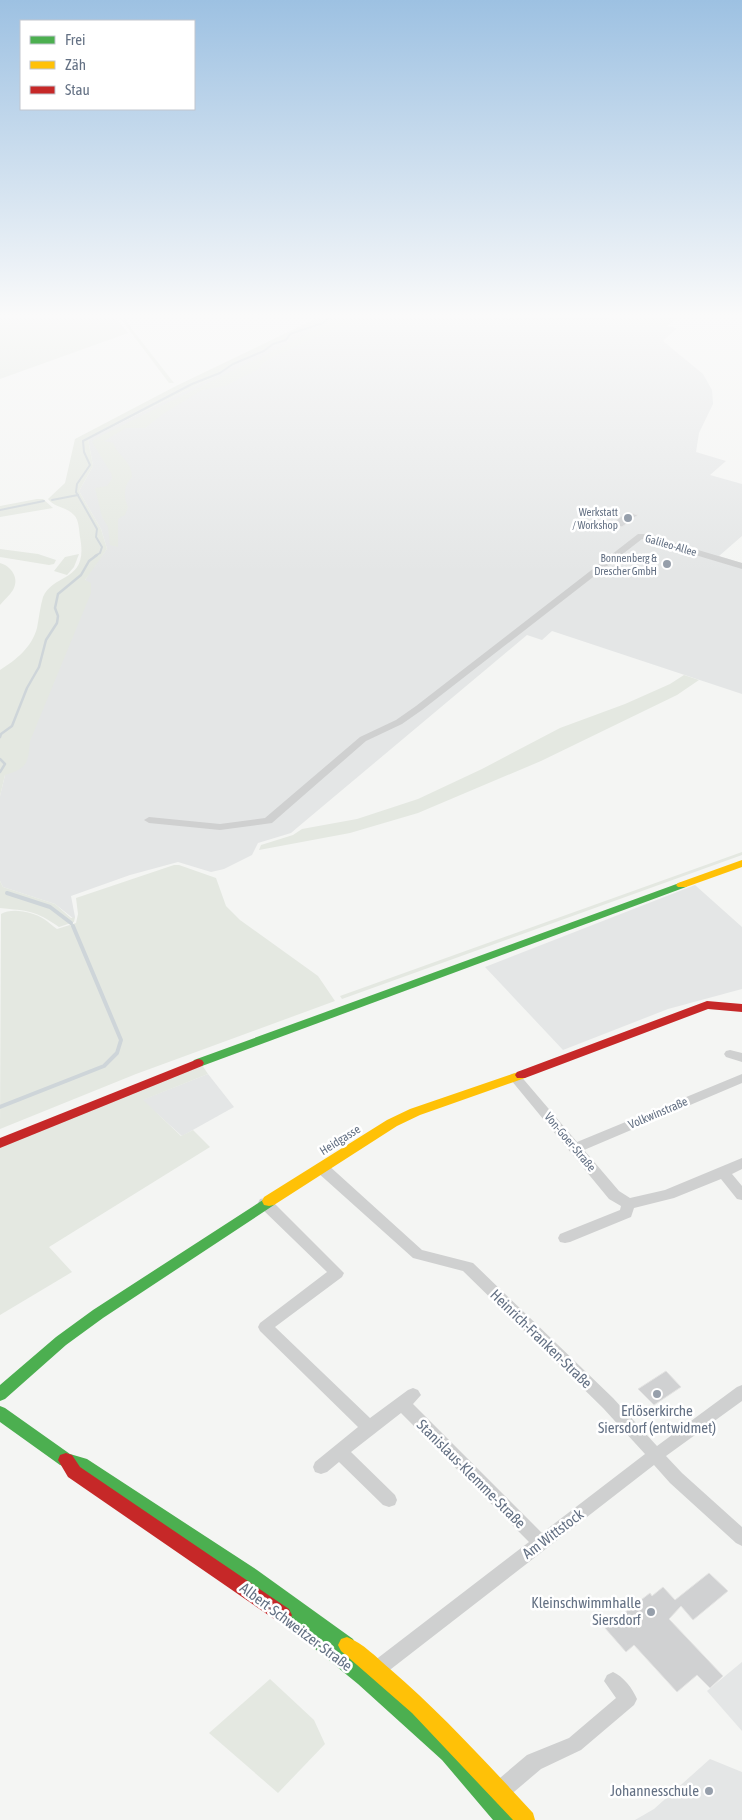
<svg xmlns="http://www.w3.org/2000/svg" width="742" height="1820" font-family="'Asap Condensed',sans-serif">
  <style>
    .built { fill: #e4e6e6 }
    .green { fill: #e4e8e1 }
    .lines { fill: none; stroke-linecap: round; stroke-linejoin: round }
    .stream-far2 { stroke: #ced5d9; stroke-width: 2 }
    .stream-far1 { stroke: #ced5d9; stroke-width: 2.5 }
    .stream { stroke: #ced5d9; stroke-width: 4 }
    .building { fill: #d0d1d2; stroke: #e4e4e3 }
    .street { fill: #cfd0d0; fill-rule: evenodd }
    .fast { fill: #4caf50; fill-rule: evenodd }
    .slow { fill: #ffc107; fill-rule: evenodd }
    .jam { fill: #c62828; fill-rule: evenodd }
    .poi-dot { fill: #969fab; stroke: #fff; stroke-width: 2 }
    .labels { text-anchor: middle; stroke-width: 5; stroke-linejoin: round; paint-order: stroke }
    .far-poi-label { font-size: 11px; fill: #647184; stroke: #fff; text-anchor: end }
    .far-street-label { font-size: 11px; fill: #647184; stroke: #fff }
    .street-label { font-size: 12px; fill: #647184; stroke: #fff }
    .near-street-label { font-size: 15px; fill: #647184; stroke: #fff }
    .near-poi-label { font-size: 15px; fill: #647184; stroke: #fff; text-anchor: end }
  </style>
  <rect width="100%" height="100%" fill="#f4f5f3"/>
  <g class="built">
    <polygon points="605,318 677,328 663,341 703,374 712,390 713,404 699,433 696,452 726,461 710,475 742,484 742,536 719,556 742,563 742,694 552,631 542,640 527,635 298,827 291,833 258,843 252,855 224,869 211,872 178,862 130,875 71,896 75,917 74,919 55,904 3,887 0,881 0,796 7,767 59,626 92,568 107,549 101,529 79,491 93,466 88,439 221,373 234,364 265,352 271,346 289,340 292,334 328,322 331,319"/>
    <polygon points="695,885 742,927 742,989 668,1009 563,1050 485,967"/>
    <polygon points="208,1074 234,1107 182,1136 142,1100"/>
    <polygon points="742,1662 742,1731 707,1691"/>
    <polygon points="710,1759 742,1772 742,1820 635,1820 654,1809"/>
  </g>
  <g class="green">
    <polygon points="0,319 117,319 128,333 0,379"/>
    <polygon points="121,319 126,319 131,328 174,383 178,383 169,383"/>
    <path d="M 315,319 L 331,319 L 328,322 L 293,334 L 289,340 L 271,346 L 265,352 L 234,364 L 221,373 L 88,439 L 93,466 L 79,491 L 101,529 L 107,549 L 85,580 L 91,583 L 91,593 L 30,741 C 28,763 28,768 5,775 L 0,796 L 0,670 C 16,660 32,647 37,628 C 39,618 40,607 43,597 C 54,572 89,583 80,537 C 79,530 79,520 74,515 C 67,507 55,508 48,499 L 65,483 L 75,439 L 176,386 Z"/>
    <path d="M 337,319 L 357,319 L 351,324 L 332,329 L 273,357 L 263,363 L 259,369 L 225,386 L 202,390 L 163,414 L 145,428 L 126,428 L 104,441 L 113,443 C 118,456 132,461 132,477 C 124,485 123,497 128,507 L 125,515 L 118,519 L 118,547 L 110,545 L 108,527 L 102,517 L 95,488 L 107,486 L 112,479 L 111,473 L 92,442 L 94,439 Z"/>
    <polygon points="605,319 675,318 675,319 667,327"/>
    <polygon points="37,499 43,499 53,508 0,517 0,506"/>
    <polygon points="0,549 38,554 56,560 54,564 49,565 0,557"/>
    <polygon points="79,554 74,567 67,575 54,571 65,557"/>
    <path d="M 0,563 C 11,566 20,578 13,590 C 10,595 4,600 0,605 Z"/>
    <polygon points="684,675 699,680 677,695 541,761 418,813 350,833 259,850 261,845 293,835 302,829 357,819 418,799 482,769 560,728 625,704 670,684"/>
    <polygon points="742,852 742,855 342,999 340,996"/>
    <path d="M 174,865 L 179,865 L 216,878 L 226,906 L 240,920 L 318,976 L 335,1001 L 136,1074 L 0,1129 L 1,914 C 12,907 34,912 44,919 C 49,922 52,926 57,929 L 76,923 L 78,914 L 76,898 Z"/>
    <path d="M 0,881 L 3,887 L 55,904 L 71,918 L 75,917 L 74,922 L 59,927 C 35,910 28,911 0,908 Z"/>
    <polygon points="202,1065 208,1074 143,1100 181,1136 193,1130 210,1147 49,1247 72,1272 0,1315 0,1146"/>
    <polygon points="270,1679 314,1720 325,1744 278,1793 209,1733"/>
  </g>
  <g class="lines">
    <g class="stream-far2">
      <polyline points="52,500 78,495"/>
      <polyline points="0,510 44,501"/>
      <polyline points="95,556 100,553 102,547 96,537 97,529 76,492 77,484 90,465 84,452 83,441 192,384 220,373 233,364 264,351 273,344 286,340 290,334 323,323 329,318"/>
    </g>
    <g class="stream-far1">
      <polyline points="0,737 1,734 12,726 27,688 39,667 46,640 57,623 58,616 55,608 58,594 81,575 89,561 97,555"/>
      <polyline points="0,759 5,764 0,772"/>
    </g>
    <g class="stream">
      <polyline points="7,893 50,907 71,923"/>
      <polyline points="0,1107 104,1066 117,1053 121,1040 73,926"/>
    </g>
  </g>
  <g class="building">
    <polygon points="627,512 638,515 622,527 611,524"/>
    <polygon points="666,1371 681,1387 654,1405 638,1389"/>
    <polygon points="709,1573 728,1591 693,1620 681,1606 669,1619 723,1676 710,1688 697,1675 677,1692 634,1645 626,1652 605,1628 650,1593 652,1596 663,1587 675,1600"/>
  </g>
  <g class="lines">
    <g class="street">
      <polygon points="638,534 644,534 742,563 742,569 642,539 422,710 402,724 366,741 272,823 220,830 149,823 144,820 149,817 220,824 265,818 360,737 396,720 416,706"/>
      <polygon points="730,1050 742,1053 742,1062 726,1057 724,1054 726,1051"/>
      <polygon points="515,1073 519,1074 577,1142 742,1074 742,1083 584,1150 619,1191 630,1198 665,1190 742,1158 742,1169 732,1174 742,1186 742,1200 737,1199 721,1179 674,1198 634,1208 631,1217 570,1242 565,1243 560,1242 558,1238 560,1234 620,1210 621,1206 609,1199 511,1080 509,1077 511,1074"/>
      <polygon points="322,1163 327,1164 422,1250 473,1263 613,1398 657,1446 737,1387 742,1385 742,1401 666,1456 682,1473 742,1527 742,1546 736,1543 670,1483 654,1465 382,1676 376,1679 370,1676 367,1670 370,1664 529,1542 401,1413 351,1452 395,1495 397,1500 395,1505 389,1507 383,1505 339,1462 327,1472 321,1474 315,1472 313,1467 315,1462 358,1427 260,1331 258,1327 260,1323 327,1272 260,1207 258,1203 260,1199 265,1198 270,1199 344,1273 342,1277 275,1327 370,1418 408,1390 413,1388 418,1390 421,1395 413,1404 542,1533 645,1454 603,1408 463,1271 413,1258 317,1172 315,1168 317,1164"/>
      <path d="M 613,1672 C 623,1676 633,1689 637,1699 L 634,1705 L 581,1750 L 541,1769 L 508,1797 L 501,1799 L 494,1797 L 492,1790 L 494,1783 L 527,1755 L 569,1738 L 616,1698 L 604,1681 L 607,1675 Z"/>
    </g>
    <g class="fast">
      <polygon points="682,882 686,883 688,885 686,887 202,1066 194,1066 192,1063 194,1060"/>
      <polygon points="269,1196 274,1197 276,1201 274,1205 103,1318 66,1345 5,1399 0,1401 0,1385 56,1337 93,1310"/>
      <polygon points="0,1406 5,1408 70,1454 87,1459 257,1570 353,1639 356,1645 353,1651 347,1653 454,1748 513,1813 515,1820 493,1820 442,1760 358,1684 298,1635 277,1621 274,1615 277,1609 281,1608 245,1582 77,1470 60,1465 0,1422"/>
    </g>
    <g class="slow">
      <polygon points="742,860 742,867 686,887 678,887 676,885 678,883"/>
      <polygon points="521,1071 525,1072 527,1075 525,1078 420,1115 397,1126 274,1205 269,1206 264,1205 262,1201 264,1197 387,1120 410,1109"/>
      <path d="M 347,1637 C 363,1643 377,1658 390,1669 C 441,1713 487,1763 533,1813 L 535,1820 L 513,1820 L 412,1713 L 341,1651 L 338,1645 L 341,1639 Z"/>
    </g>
    <g class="jam">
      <polygon points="707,1001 742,1004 742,1012 708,1009 525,1078 517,1078 515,1075 517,1072"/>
      <polygon points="198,1059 202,1060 204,1063 202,1066 0,1148 0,1138"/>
      <polygon points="66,1453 72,1455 80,1467 289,1609 292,1615 289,1621 283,1623 277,1621 68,1477 58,1460 60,1455"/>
    </g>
  </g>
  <linearGradient id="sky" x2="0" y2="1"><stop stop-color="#9dc1e2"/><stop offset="0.55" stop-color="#fafafa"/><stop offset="1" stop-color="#fafafa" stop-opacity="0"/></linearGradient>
  <rect width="742" height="573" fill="url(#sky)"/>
  <g class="poi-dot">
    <circle cx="628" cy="518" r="5"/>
    <circle cx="667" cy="564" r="5"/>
    <circle cx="657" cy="1394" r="5"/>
    <circle cx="651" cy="1612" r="5"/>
    <circle cx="709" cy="1791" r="5"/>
  </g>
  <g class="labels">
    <g class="far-poi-label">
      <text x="618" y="516">Werkstatt<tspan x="618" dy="13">/ Workshop</tspan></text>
      <text x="657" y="562">Bonnenberg &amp;<tspan x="657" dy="13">Drescher GmbH</tspan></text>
    </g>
    <g class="far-street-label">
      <text transform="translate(671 545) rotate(16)" y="4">Galileo-Allee</text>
    </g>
    <g class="street-label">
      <text transform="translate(658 1113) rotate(-23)" y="4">Volkwinstraße</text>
      <text transform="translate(340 1140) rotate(-32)" y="4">Heidgasse</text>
      <text transform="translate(570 1142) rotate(50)" y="4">Von-Goer-Straße</text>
    </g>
    <g class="near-street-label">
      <text transform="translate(541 1339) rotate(44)" y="5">Heinrich-Franken-Straße</text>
      <text transform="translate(471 1474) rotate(45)" y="5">Stanislaus-Klemme-Straße</text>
      <text transform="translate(553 1534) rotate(-37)" y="5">Am Wittstock</text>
      <text transform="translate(296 1627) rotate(37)" y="5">Albert-Schweitzer-Straße</text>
    </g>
    <g class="near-poi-label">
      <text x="657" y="1416" text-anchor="middle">Erlöserkirche<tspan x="657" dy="17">Siersdorf (entwidmet)</tspan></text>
      <text x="641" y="1608">Kleinschwimmhalle<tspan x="641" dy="17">Siersdorf</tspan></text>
      <text x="699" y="1796">Johannesschule</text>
    </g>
  </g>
  <rect x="20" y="20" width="175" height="90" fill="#ffffff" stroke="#c1c6ce"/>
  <rect x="30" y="36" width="25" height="8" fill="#4caf50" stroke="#c1c6ce"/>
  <text x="65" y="45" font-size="15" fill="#647184">Frei</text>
  <rect x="30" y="61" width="25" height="8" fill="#ffc107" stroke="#c1c6ce"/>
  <text x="65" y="70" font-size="15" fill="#647184">Zäh</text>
  <rect x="30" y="86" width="25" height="8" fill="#c62828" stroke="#c1c6ce"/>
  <text x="65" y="95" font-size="15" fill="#647184">Stau</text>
</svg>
